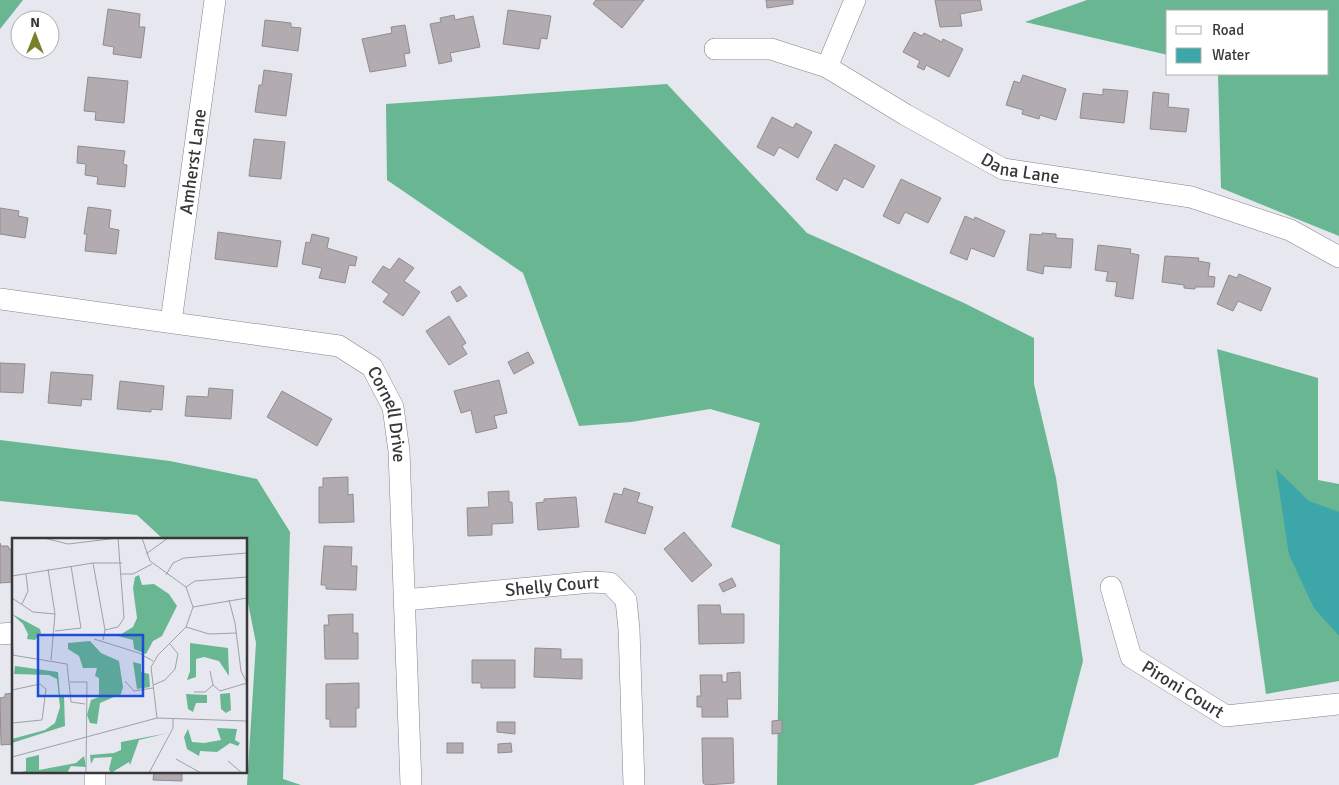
<svg xmlns="http://www.w3.org/2000/svg" width="1339" height="785" font-family="Signika,sans-serif">
  <style>
    .forest { fill: #68b692 }
    .water { fill: #3da6a9 }
    .building { fill: #b2abb0; stroke: #928b90 }
    .lines { fill: none; stroke-linecap: round; stroke-linejoin: round }
    .street-casing { stroke: #83838b; stroke-width: 22 }
    .street { stroke: #fff; stroke-width: 21 }
    .labels { text-anchor: middle; stroke-width: 4; stroke-linejoin: round; paint-order: stroke }
    .street-label { font-size: 18px; fill: #38383b; stroke: #fff }
    .inset-road { fill: none; stroke: #a0a1a7; stroke-width: 1 }
    .view { fill: #1d4ed8; fill-opacity: 0.15; stroke: #1d4ed8; stroke-width: 2.5 }
    .inset-edge { fill: none; stroke: #38383b; stroke-width: 2.5 }
  </style>
  <rect width="100%" height="100%" fill="#e6e7ef"/>
  <g class="forest">
    <polygon points="0,0 23,0 0,29"/>
    <polygon points="1087,0 1339,0 1339,236 1221,188 1218,74 1328,74 1328,11 1168,11 1168,55 1025,22"/>
    <polygon points="667,84 807,233 964,303 1034,338 1034,384 1056,478 1083,661 1058,757 973,785 777,785 780,545 731,527 760,423 710,409 631,422 579,426 523,273 387,180 386,104"/>
    <polygon points="1217,349 1318,378 1318,480 1339,484 1339,681 1266,694"/>
    <polygon points="0,440 170,461 257,479 290,532 283,779 301,785 247,785 256,643 246,593 246,539 163,539 137,515 0,501"/>
  </g>
  <polygon class="water" points="1276,469 1309,501 1339,512 1339,636 1314,608 1289,555"/>
  <g class="building">
    <polygon points="596,0 644,0 622,28 593,4"/>
    <polygon points="766,0 793,0 793,4 767,8"/>
    <polygon points="935,0 980,0 982,10 960,14 962,26 940,27"/>
    <polygon points="108,9 140,14 139,27 145,27 141,58 113,54 114,47 103,45"/>
    <polygon points="508,10 551,16 547,39 541,38 539,49 503,44"/>
    <polygon points="454,15 455,20 473,16 480,47 450,53 452,61 439,64 430,24 441,22 440,18"/>
    <polygon points="265,20 291,23 291,27 301,28 298,51 262,46"/>
    <polygon points="405,25 410,53 404,54 406,66 370,72 362,39 392,33 391,27"/>
    <polygon points="914,32 922,36 924,33 942,42 943,39 963,49 949,77 926,65 924,70 917,67 920,61 903,52"/>
    <polygon points="264,70 292,74 286,116 255,112 259,85 262,85"/>
    <polygon points="1023,75 1066,89 1056,120 1040,115 1039,119 1022,114 1023,110 1006,105 1014,81 1020,83"/>
    <polygon points="88,77 128,81 124,123 95,120 96,112 84,111"/>
    <polygon points="1103,89 1128,91 1124,123 1080,118 1083,93 1103,95"/>
    <polygon points="1153,92 1169,94 1168,107 1189,109 1186,132 1150,129"/>
    <polygon points="772,117 793,128 796,123 812,132 798,158 779,147 774,156 757,147"/>
    <polygon points="254,139 285,142 281,179 249,176"/>
    <polygon points="835,144 875,166 863,188 844,178 837,191 816,179"/>
    <polygon points="78,146 125,151 123,164 127,165 125,187 97,184 98,177 85,175 86,164 77,163"/>
    <polygon points="901,179 941,198 928,223 905,212 899,224 883,216"/>
    <polygon points="88,207 111,210 109,228 119,230 116,254 85,251 87,234 84,234"/>
    <polygon points="0,208 19,211 18,216 28,218 25,238 0,234"/>
    <polygon points="965,216 974,220 975,217 1005,231 994,257 971,248 967,260 950,253"/>
    <polygon points="218,232 281,241 277,267 215,259"/>
    <polygon points="1042,233 1056,234 1056,238 1073,239 1071,268 1044,266 1043,274 1027,270 1030,234 1042,235"/>
    <polygon points="312,234 329,238 327,248 357,257 355,266 349,265 345,283 319,278 322,268 302,264 306,242 310,243"/>
    <polygon points="1098,245 1131,249 1130,253 1139,255 1133,299 1115,296 1117,282 1106,281 1108,272 1095,270"/>
    <polygon points="1165,256 1199,258 1198,261 1210,263 1208,276 1215,277 1214,287 1195,287 1195,289 1184,288 1184,285 1162,282"/>
    <polygon points="399,258 414,268 404,281 420,292 403,316 383,302 389,294 372,282 383,266 390,270"/>
    <polygon points="1239,274 1271,288 1261,311 1238,301 1233,311 1217,304 1229,275 1237,278"/>
    <polygon points="460,286 467,296 457,302 451,292"/>
    <polygon points="449,316 466,343 462,346 467,354 449,365 426,331"/>
    <polygon points="528,352 534,363 514,374 508,362"/>
    <polygon points="0,363 25,364 23,393 0,392"/>
    <polygon points="51,372 93,375 91,400 82,399 81,406 48,403"/>
    <polygon points="499,380 507,413 494,416 497,428 476,433 471,410 461,413 454,391"/>
    <polygon points="120,381 164,386 162,410 151,409 151,412 117,409"/>
    <polygon points="209,388 233,390 231,419 185,416 187,396 208,397"/>
    <polygon points="282,391 332,419 317,446 267,417"/>
    <polygon points="348,477 348,495 353,494 354,522 319,523 319,487 323,487 323,478"/>
    <polygon points="624,488 640,493 637,502 653,507 645,534 605,522 614,493 622,495"/>
    <polygon points="509,491 509,502 512,502 513,523 492,524 492,535 468,536 467,508 489,507 488,492"/>
    <polygon points="576,497 579,527 538,530 536,503 544,502 544,499"/>
    <polygon points="684,532 712,565 692,582 664,549"/>
    <polygon points="0,543 1,546 8,546 9,549 14,549 14,582 0,583"/>
    <polygon points="324,546 352,547 351,566 357,566 356,590 326,589 326,585 321,585"/>
    <polygon points="732,578 736,586 723,592 719,584"/>
    <polygon points="698,605 720,605 721,614 744,614 744,643 699,644"/>
    <polygon points="353,614 353,633 358,633 358,659 325,659 324,625 329,625 328,615"/>
    <polygon points="535,648 561,649 561,659 582,659 582,679 534,677"/>
    <polygon points="472,660 515,660 515,688 481,688 481,683 472,683"/>
    <polygon points="740,672 741,699 727,699 728,717 702,717 702,707 697,707 697,696 701,696 700,675 722,675 722,682 727,682 727,673"/>
    <polygon points="359,683 359,708 356,708 356,727 330,727 330,719 326,719 326,684"/>
    <polygon points="14,693 14,744 1,745 0,698 5,697 5,694"/>
    <polygon points="782,720 782,733 772,734 772,721"/>
    <polygon points="497,722 515,722 515,734 497,732"/>
    <polygon points="702,738 733,738 734,783 706,785 703,783"/>
    <rect x="447" y="743" width="16" height="10"/>
    <polygon points="511,743 512,752 498,753 498,744"/>
    <polygon points="154,771 182,771 182,781 153,780"/>
  </g>
  <g class="lines">
    <defs>
      <g id="street">
        <path id="s1" d="M 715,49 L 771,49 L 827,67 L 906,115 L 1003,169 L 1191,197 L 1290,230 L 1339,257"/>
        <polyline points="827,67 855,0"/>
        <path id="s2" d="M 0,299 L 339,346 L 372,367 L 393,407 L 399,451 L 411,785"/>
        <path id="s3" d="M 171,322 L 215,0"/>
        <path id="s4" d="M 1111,587 L 1131,657 L 1226,716 L 1339,704"/>
        <path id="s5" d="M 405,600 L 591,582 L 610,583 L 626,600 L 629,629 L 634,785"/>
        <polyline points="0,634 14,633"/>
        <polyline points="95,785 95,771"/>
      </g>
    </defs>
    <use href="#street" class="street-casing"/>
    <use href="#street" class="street"/>
  </g>
  <g class="labels">
    <g class="street-label">
      <text dy="6" stroke="none"><textPath href="#s3" startOffset="162">Amherst Lane</textPath></text>
      <text dy="6" stroke="none"><textPath href="#s1" startOffset="335">Dana Lane</textPath></text>
      <text dy="6" stroke="none"><textPath href="#s2" startOffset="432">Cornell Drive</textPath></text>
      <text dy="6" stroke="none"><textPath href="#s5" startOffset="148">Shelly Court</textPath></text>
      <text dy="6" stroke="none"><textPath href="#s4" startOffset="134">Pironi Court</textPath></text>
    </g>
  </g>
  <g transform="translate(12 538)">
    <rect width="235" height="235" fill="#e6e7ef"/>
    <path d="M 127,37 L 130,47 L 142,46 L 157,56 L 165,68 L 150,98 L 141,103 L 134,116 L 122,111 L 121,102 L 106,98 L 121,89 L 125,80 L 121,50 L 123,39 ZM 0,76 L 28,91 L 29,95 L 23,102 L 15,101 L 16,96 L 11,86 ZM 78,103 L 89,115 L 107,123 L 111,149 L 109,156 L 88,165 L 85,186 L 78,185 L 75,177 L 79,162 L 87,159 L 87,140 L 83,138 L 85,130 L 71,130 L 67,118 L 56,111 L 56,105 ZM 178,105 L 216,110 L 217,138 L 207,123 L 192,119 L 184,121 L 184,139 L 175,142 L 178,133 ZM 121,124 L 129,126 L 129,134 L 137,136 L 138,149 L 125,151 ZM 3,128 L 46,134 L 48,158 L 52,159 L 53,188 L 0,205 L 0,201 L 33,192 L 43,185 L 48,169 L 45,141 L 37,137 L 2,136 ZM 218,155 L 219,172 L 214,175 L 209,171 L 208,156 ZM 174,156 L 195,157 L 195,165 L 184,165 L 181,174 L 176,171 ZM 205,190 L 225,191 L 223,202 L 228,205 L 226,208 L 218,205 L 205,214 L 188,213 L 187,218 L 175,211 L 172,199 L 176,191 L 180,204 L 192,205 L 209,202 ZM 156,195 L 127,202 L 118,227 L 117,224 L 99,235 L 97,231 L 100,219 L 82,220 L 79,226 L 78,217 L 102,215 L 109,212 L 109,204 ZM 27,217 L 27,232 L 64,225 L 72,218 L 74,229 L 59,228 L 55,235 L 5,235 L 14,233 L 14,220 Z" fill="#68b692"/>
    <path class="inset-road" d="M 32,0 L 56,6 L 106,0M 130,0 L 138,23 L 174,49 L 181,69 L 174,89 L 146,117 L 139,129 L 145,180M 134,16 L 156,0M 81,25 L 93,92 L 91,102M 36,31 L 43,76 L 39,122M 108,36 L 121,36 L 140,26M 154,37 L 161,25 L 172,20 L 235,15M 0,38 L 81,25 L 110,25M 174,49 L 183,43 L 235,39M 0,60 L 21,74 L 43,76M 217,62 L 223,85 L 229,133 L 235,145M 10,66 L 16,53 L 14,36M 181,69 L 235,60M 174,89 L 197,96 L 224,95M 93,92 L 106,89 L 112,80 L 106,0M 43,93 L 69,90 L 59,28M 0,94 L 1,117M 82,101 L 127,115 L 141,123M 0,117 L 55,126 L 59,164 L 73,166M 198,133 L 201,147 L 208,153 L 235,145M 113,143 L 122,153 L 141,150M 58,144 L 75,144 L 74,235M 141,147 L 153,142 L 163,131 L 166,116 L 158,106M 0,152 L 28,146 L 34,151 L 30,182 L 0,185M 182,154 L 193,154 L 201,147M 0,219 L 145,180 L 235,183M 164,221 L 189,235M 216,223 L 230,235M 137,235 L 161,190 L 161,180"/>
    <path class="view" d="M 26,97 L 131,97 L 131,158 L 26,158 Z"/>
    <rect width="235" height="235" class="inset-edge"/>
  </g>
  <rect x="1166" y="10" width="162" height="65" fill="#ffffff" stroke="#afafb1"/>
  <rect x="1176" y="26" width="25" height="8" fill="#ffffff" stroke="#afafb1"/>
  <text x="1212" y="35" font-size="15" fill="#38383b">Road</text>
  <rect x="1176" y="48" width="25" height="15" fill="#3da6a9" stroke="#afafb1"/>
  <text x="1212" y="60" font-size="15" fill="#38383b">Water</text>
  <g transform="translate(35 35)"><circle r="24" fill="#ffffff" stroke="#afafb1"/>
  <path d="M0-4L9 19L0 12L-9 19Z" fill="#7a7f29"/>
  <text y="-8" font-size="14" font-weight="bold" text-anchor="middle" fill="#38383b">N</text>
  </g>
</svg>
